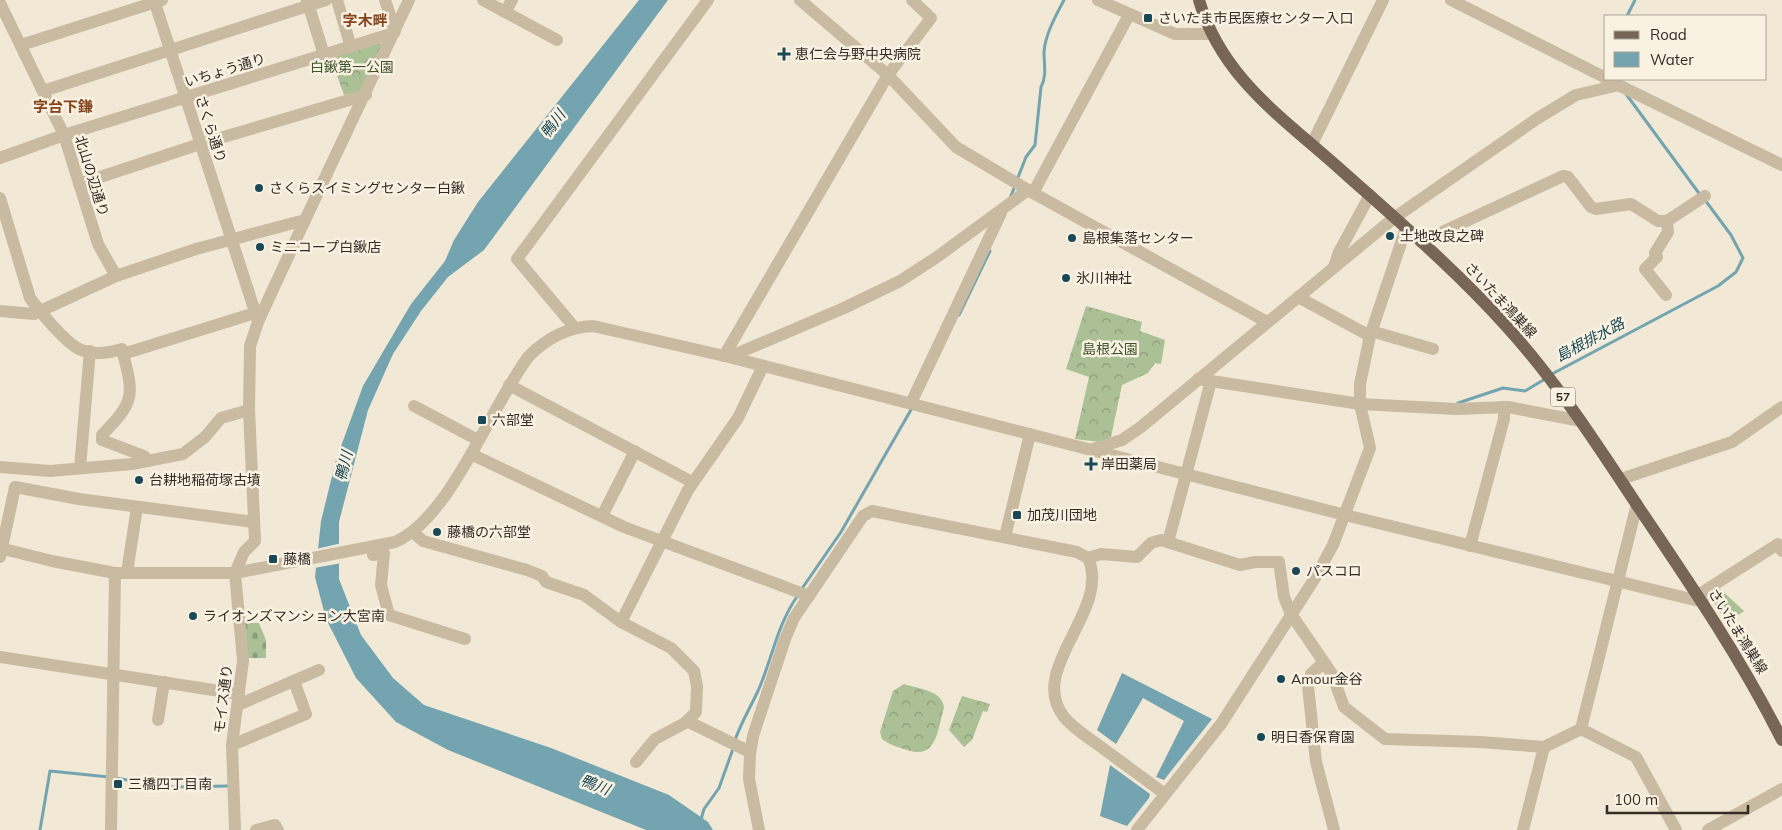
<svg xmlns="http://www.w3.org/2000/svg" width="1782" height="830" font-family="Mulish,'Noto Sans JP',sans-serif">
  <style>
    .forest { fill: url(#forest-crowns) }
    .cemetery { fill: url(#cemetery-stones) }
    .water { fill: #74a4af }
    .pier { fill: #f1e9d6 }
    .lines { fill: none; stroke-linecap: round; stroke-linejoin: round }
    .stream { stroke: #74a4af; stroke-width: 3 }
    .minor { stroke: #c9baa2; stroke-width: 12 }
    .major { stroke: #776555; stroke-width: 12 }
    .poi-dot { fill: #194956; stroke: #f9f2e2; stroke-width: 2 }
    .labels { text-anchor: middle; stroke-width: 5; stroke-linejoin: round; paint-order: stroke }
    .shield { fill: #f9f2e2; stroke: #6f675e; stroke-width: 1 }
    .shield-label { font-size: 12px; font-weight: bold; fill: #342c25 }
    .poi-label { font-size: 14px; fill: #342c25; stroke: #f9f2e2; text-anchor: start }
    .park-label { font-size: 14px; fill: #3d5328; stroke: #f9f2e2 }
    .street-label { font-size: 14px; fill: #342c25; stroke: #f9f2e2 }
    .neighbourhood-label { font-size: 15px; font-weight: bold; fill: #85441b; stroke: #f9f2e2 }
    .water-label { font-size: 15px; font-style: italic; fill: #194956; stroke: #f9f2e2 }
  </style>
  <defs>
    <pattern id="forest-crowns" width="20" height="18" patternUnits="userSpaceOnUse" patternTransform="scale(1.25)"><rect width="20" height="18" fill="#acc096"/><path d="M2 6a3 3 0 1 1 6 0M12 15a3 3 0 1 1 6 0" fill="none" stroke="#8d9c7a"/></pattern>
    <pattern id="cemetery-stones" width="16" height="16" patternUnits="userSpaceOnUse" patternTransform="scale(1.25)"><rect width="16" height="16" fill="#acc096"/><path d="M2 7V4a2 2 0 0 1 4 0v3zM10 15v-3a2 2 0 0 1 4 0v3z" fill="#8d9c7a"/></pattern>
  </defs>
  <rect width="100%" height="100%" fill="#f1e9d6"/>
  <g class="forest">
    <polygon points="379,41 383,46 361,91 344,95 330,56"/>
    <polygon points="1086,306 1142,322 1140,331 1165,340 1161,364 1155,363 1148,373 1122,385 1111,437 1100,442 1075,439 1089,377 1066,369"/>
    <path d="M 904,684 C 918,689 943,690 944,708 C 937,731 937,760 907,750 C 898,747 889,745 882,739 L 880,732 L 893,691 Z"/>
    <polygon points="962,696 990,704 987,712 983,711 972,740 964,747 949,730"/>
  </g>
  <g class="cemetery">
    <polygon points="1718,587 1744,611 1727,623 1708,594"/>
    <polygon points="244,623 259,623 266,640 266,658 246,658"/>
  </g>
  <g class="water">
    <polygon points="639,0 668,0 484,250 448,277 421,311 393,354 368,410 339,522 339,579 361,635 393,678 424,705 551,748 669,795 708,822 713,830 646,830 448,750 396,722 356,678 326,619 315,577 321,521 336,460 363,386 411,304 445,261 454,240 478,202"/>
    <polygon points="1122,673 1212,719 1164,780 1156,777 1184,721 1143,698 1116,744 1097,730"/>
    <polygon points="1110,765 1150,794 1149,798 1127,826 1100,816"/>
  </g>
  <polygon class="pier" points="342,543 342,563 314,568 316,549"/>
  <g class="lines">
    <g class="stream">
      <polyline points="1627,16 1635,0"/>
      <polyline points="1626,94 1701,196"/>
      <path d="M 1017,180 L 1026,157 L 1035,145 L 1041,87 C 1047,76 1044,65 1044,52 C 1045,35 1056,15 1064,0"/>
      <polyline points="1010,198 1015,186"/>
      <polyline points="959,315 990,251"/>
      <polyline points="1550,375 1718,286 1736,272 1743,258 1731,235 1705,200"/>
      <polyline points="1458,403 1503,388 1525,391 1545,379"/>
      <polyline points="801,590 841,532 912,408"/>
      <path d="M 735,740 C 741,723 750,708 758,691 C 773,657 776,627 798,595"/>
      <polyline points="115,778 173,787 228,786"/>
      <polyline points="40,830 50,771 109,777"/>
      <polyline points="698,830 704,809 719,788 734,746"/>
    </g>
    <g class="minor">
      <polyline points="154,0 258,321"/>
      <polyline points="307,0 324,55"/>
      <polyline points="337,0 351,47"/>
      <polyline points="385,0 395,31"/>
      <polyline points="483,0 557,40"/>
      <polyline points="800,0 888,75 956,147 1033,193 1267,322"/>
      <polyline points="1098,0 1175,34 1210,34"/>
      <polyline points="1451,0 1606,78"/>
      <polyline points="0,3 64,135 98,244 116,276"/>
      <polyline points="505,12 512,0"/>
      <polyline points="21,45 162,0"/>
      <polyline points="1606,79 1782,165"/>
      <polyline points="43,91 326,0"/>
      <polyline points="1312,144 1383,0"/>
      <polyline points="0,158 64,135 394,33"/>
      <polyline points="79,184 200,144 366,95"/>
      <polyline points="1033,193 1129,15"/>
      <path d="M 0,198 L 30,298 C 40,312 64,341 79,349 C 92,355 109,353 122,349 L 123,354 L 255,313"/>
      <polyline points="1421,242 1563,176 1568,177 1591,207 1596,209 1631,204 1658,221 1667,221 1705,196"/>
      <polyline points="1334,267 1339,252 1370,195"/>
      <polyline points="1666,295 1645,269 1657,257 1655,253 1668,232 1667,221"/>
      <polyline points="1298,297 1370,336"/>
      <polyline points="0,311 34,314 116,276 196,249 305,220"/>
      <polyline points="575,328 517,259 708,0"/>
      <polyline points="1371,331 1433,349"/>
      <path d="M 123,354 C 135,397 133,403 102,435 L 102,440 L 144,456 L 148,461"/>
      <polyline points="724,356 888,75 931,18 912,0"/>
      <polyline points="729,357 844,308 900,281 937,257 1028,190"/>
      <polyline points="1198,379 1360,404 1456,409 1508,407 1581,421"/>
      <polyline points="509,385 692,482"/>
      <polyline points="911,403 1001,213"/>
      <polyline points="414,406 478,440"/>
      <polyline points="1093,449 1122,440 1141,427 1394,218 1538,118 1576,95 1619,85"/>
      <polyline points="471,454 624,527 809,596"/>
      <polyline points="0,467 50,471 132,464 183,454 205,437 221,418 249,410"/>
      <polyline points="80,468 90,351"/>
      <polyline points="1621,479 1732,442 1782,407"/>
      <polyline points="602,516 635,451"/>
      <polyline points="414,533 423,541 527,570 542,576 546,582 584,595 621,622 671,648 694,671 697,686 696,712 685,723 655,739 636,762"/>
      <polyline points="1005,537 1030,434"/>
      <polyline points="1168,542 1211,381"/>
      <polyline points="1470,546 1504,419 1504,407"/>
      <path d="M 0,548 L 52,561 L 115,573 L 235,573 L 395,542 C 451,518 491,405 529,356 C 547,338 569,327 593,326 L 729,357 L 1345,515 L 1703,602"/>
      <polyline points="373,555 384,553 381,585 389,615 465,639"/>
      <polyline points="0,557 15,487 79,499 254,522"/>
      <polyline points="1088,558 1101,554 1137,557 1151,543 1161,540 1240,565 1255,562 1279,562 1284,597 1291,614 1332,674 1344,707 1385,739 1480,742 1544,747"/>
      <polyline points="127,573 137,507"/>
      <polyline points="1698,595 1778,544 1782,551"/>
      <polyline points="621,622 688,490 738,418 763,366"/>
      <polyline points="0,657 239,694"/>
      <polyline points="1323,663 1311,674 1308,686 1316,762 1334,830"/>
      <polyline points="238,705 319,670"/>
      <polyline points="158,720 164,682"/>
      <polyline points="687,721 750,752"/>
      <polyline points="1581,729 1636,757 1676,830"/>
      <polyline points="232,745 306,714 294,681"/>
      <polyline points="111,830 115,573"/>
      <polyline points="235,830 232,745 243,661 235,573 244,552 255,541 249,410 250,346 258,322 305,220 409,0"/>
      <polyline points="256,830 275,825 278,830"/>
      <path d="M 759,830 L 749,779 L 750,754 L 753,736 L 785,639 L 794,618 L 863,516 L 872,511 L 1077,552 L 1088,558 C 1112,610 1026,669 1064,717 C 1073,728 1086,736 1097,744 C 1120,761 1142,777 1165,794"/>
      <polyline points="1137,830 1221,724 1315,578 1333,545 1370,448 1360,404 1360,384 1370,336 1406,228"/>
      <polyline points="1523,830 1544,747 1581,729 1637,504"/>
      <polyline points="1708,830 1782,789"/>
    </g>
    <path class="major" d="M 1199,0 C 1221,77 1283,118 1340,169 C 1397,220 1456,270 1507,327 C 1557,382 1598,446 1639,508 C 1691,585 1740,657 1782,740"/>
  </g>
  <g class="poi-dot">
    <rect x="1143" y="13" width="10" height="10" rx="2.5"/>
    <path d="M781.5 46.5h5v5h5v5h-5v5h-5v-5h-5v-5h5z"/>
    <circle cx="259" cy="188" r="5"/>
    <circle cx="1390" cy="236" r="5"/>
    <circle cx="1072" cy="238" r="5"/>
    <circle cx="260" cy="247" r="5"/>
    <circle cx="1066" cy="278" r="5"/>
    <rect x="477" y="415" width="10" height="10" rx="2.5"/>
    <path d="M1088.5 456.5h5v5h5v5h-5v5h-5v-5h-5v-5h5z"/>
    <circle cx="139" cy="480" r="5"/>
    <rect x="1012" y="510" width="10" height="10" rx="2.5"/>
    <circle cx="437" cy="532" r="5"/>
    <rect x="268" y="554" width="10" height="10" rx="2.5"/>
    <circle cx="1296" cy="571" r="5"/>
    <circle cx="193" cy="616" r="5"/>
    <circle cx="1281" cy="679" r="5"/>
    <circle cx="1261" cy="737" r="5"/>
    <rect x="113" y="779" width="10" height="10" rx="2.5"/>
  </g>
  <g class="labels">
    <rect class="shield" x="1550.5" y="387.5" width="25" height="19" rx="4"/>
    <g class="shield-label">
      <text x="1563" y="401">57</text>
    </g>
    <g class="poi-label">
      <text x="1158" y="23">さいたま市民医療センター入口</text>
      <text x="795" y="59">恵仁会与野中央病院</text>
      <text x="269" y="193">さくらスイミングセンター白鍬</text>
      <text x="1400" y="241">土地改良之碑</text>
      <text x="1082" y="243">島根集落センター</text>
      <text x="270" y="252">ミニコープ白鍬店</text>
      <text x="1076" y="283">氷川神社</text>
      <text x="492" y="425">六部堂</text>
      <text x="1101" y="469">岸田薬局</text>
      <text x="149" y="485">台耕地稲荷塚古墳</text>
      <text x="1027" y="520">加茂川団地</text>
      <text x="447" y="537">藤橋の六部堂</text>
      <text x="283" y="564">藤橋</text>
      <text x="1306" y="576">パスコロ</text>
      <text x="203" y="621">ライオンズマンション大宮南</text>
      <text x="1291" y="684">Amour金谷</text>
      <text x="1271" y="742">明日香保育園</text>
      <text x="128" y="789">三橋四丁目南</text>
    </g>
    <g class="park-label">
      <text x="352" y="72">白鍬第一公園</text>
      <text x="1110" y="354">島根公園</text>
    </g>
    <g class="street-label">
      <text transform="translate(225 70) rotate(-17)" y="5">いちょう通り</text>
      <text transform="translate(211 129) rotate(72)" y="5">さくら通り</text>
      <text transform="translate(92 176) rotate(73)" y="5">北山の辺通り</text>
      <text transform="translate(1501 300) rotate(47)" y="5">さいたま鴻巣線</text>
      <text transform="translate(1738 631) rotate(58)" y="5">さいたま鴻巣線</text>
      <text transform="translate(223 699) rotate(-83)" y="5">モイス通り</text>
    </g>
    <g class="neighbourhood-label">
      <text x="365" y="26">字木畔</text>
      <text x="63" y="112">字台下鎌</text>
    </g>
    <g class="water-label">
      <text transform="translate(553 124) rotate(-53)" y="5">鴨川</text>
      <text transform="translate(1590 340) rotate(-28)" y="5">島根排水路</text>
      <text transform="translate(344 466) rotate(-76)" y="5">鴨川</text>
      <text transform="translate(595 785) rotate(21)" y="5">鴨川</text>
    </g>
  </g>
  <rect x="1604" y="15" width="162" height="65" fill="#f9f2e2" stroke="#aaa396"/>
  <rect x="1614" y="31" width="25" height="8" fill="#776555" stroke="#aaa396"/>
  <text x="1650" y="40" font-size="15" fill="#342c25">Road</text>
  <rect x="1614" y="52" width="25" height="15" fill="#74a4af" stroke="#aaa396"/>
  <text x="1650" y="65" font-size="15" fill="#342c25">Water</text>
  <path d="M1607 805v8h141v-8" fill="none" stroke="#342c25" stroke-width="2.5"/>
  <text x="1614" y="805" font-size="15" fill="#342c25" stroke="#f9f2e2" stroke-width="4" paint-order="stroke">100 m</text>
</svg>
